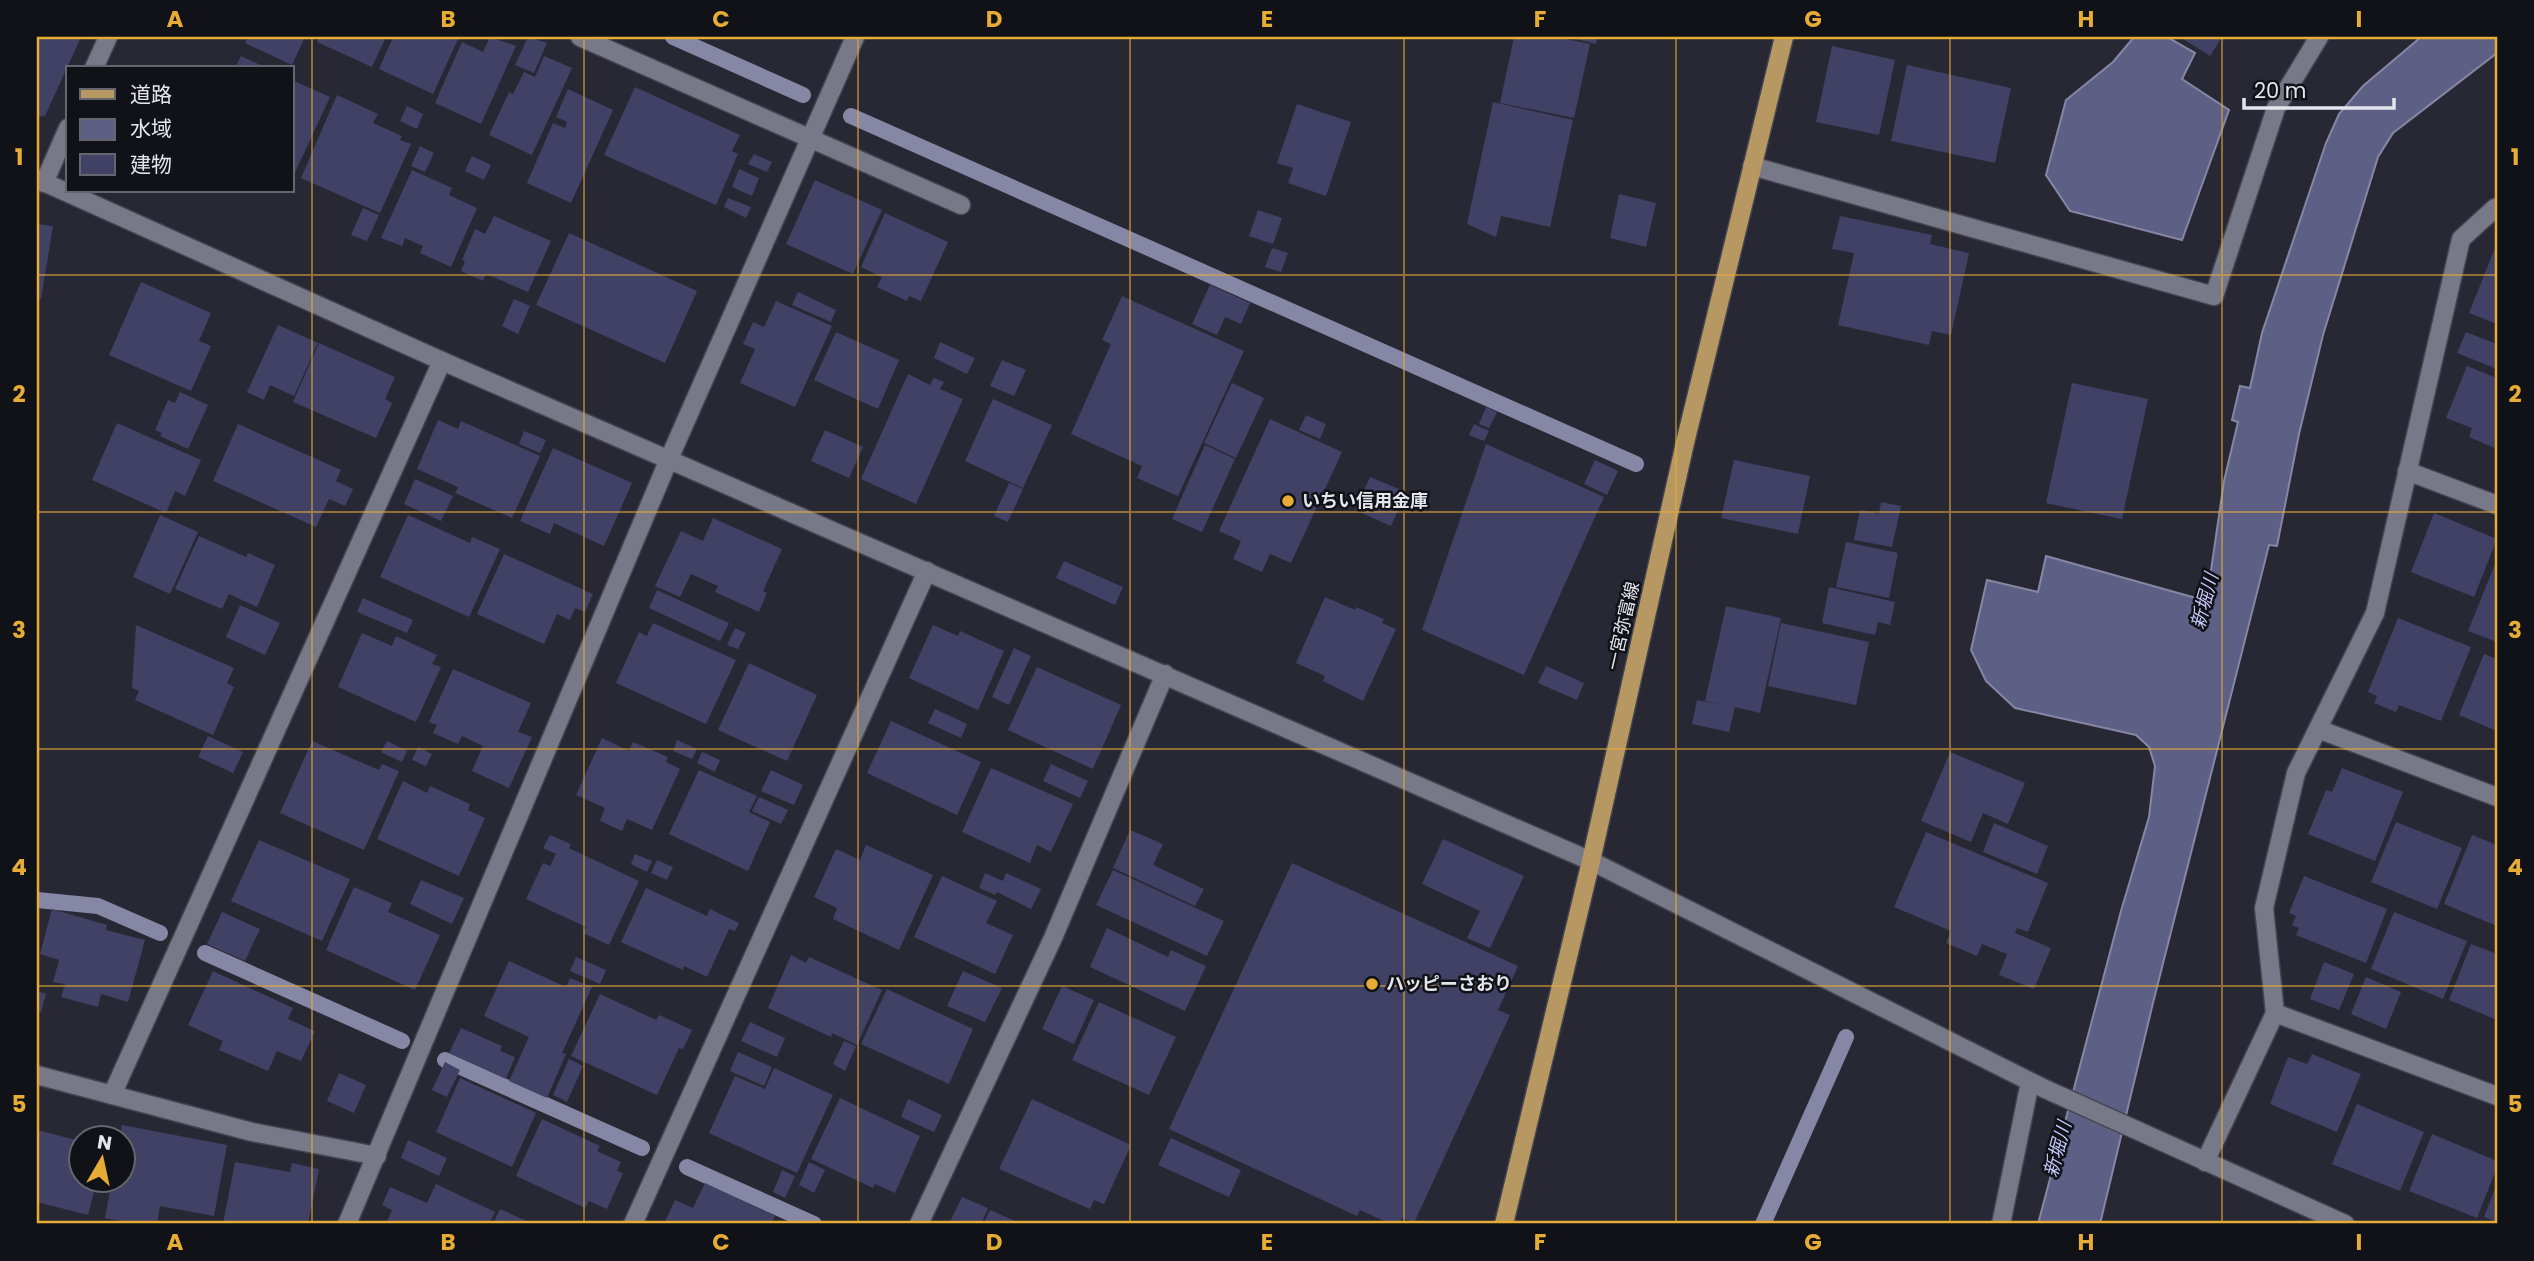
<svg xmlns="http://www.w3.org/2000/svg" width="2534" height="1261" font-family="Poppins,'Noto Sans JP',sans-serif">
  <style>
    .water { fill: #5e5f85; stroke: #8687a4; stroke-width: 2 }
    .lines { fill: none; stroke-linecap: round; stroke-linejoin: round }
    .stream { stroke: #8687a4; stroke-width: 16 }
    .building { fill: #404164 }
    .minor-casing { stroke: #44444e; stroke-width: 21 }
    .major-casing { stroke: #44444e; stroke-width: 21 }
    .minor { stroke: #777988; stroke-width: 18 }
    .major { stroke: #b79863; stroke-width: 18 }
    .grid { fill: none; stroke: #e7ac36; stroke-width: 2; stroke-opacity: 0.55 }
    .poi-dot { fill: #e7ac36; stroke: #111217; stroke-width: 2.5 }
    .labels { text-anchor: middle; stroke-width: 5; stroke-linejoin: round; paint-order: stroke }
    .poi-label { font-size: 18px; font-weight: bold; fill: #e4e5ed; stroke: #111217; text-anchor: start }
    .street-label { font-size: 18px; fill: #e4e5ed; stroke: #111217 }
    .water-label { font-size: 19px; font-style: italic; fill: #c5c8fb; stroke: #111217 }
    .neatline { fill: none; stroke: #e7ac36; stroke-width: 2.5 }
    .grid-label { font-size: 23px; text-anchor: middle; font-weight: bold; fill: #e7ac36 }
  </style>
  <rect width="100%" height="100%" fill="#282835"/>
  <g class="water">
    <polygon points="2134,37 2167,37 2195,53 2182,79 2229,110 2182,240 2070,211 2046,175 2066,100 2113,62"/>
    <polygon points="2421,37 2497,37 2497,53 2393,133 2378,157 2323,335 2299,434 2277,546 2269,545 2153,1003 2100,1224 2038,1224 2121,911 2149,817 2155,766 2149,747 2136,735 2015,708 1986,681 1971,650 1987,580 2038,592 2046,556 2196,598 2200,588 2208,591 2224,481 2238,422 2232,420 2240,386 2250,388 2262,333 2326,143 2339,114 2363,86"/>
  </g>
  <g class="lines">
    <g class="stream">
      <polyline points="673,37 803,95"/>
      <polyline points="851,116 1636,464"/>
      <polyline points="37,900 98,906 160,933"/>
      <polyline points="205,953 402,1041"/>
      <polyline points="445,1060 642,1148"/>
      <polyline points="687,1167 814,1224"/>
      <polyline points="1763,1224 1846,1037"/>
    </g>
  </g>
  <g class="building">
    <polygon points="37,37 81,37 45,116 37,117"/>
    <polygon points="248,37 305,37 292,65 245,43"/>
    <polygon points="319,37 386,37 372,67 317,42"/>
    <polygon points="393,37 453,37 458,39 433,94 379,69"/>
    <polygon points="490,37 516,46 481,124 435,103 462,42 483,52"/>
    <polygon points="528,37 547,43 534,73 515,65"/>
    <polygon points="1514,37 1556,37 1590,44 1574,118 1500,103"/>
    <polygon points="1568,37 1597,37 1596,44"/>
    <polygon points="2180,37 2222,37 2210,56"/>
    <polygon points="1832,46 1895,60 1879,135 1816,122"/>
    <polygon points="241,56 267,68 235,68"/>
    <polygon points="544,56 572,68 532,155 489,135 509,92 513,94 524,72 535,77"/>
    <polygon points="1907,65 2011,88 1995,163 1891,141"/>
    <polygon points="292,80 330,97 292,179"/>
    <polygon points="635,87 740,135 732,151 738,154 716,205 604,155"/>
    <polygon points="568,89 613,110 571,203 527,183 553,123 565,128 567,122 556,117"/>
    <polygon points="337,95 378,114 373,123 402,136 400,140 411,144 380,213 301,178"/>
    <polygon points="1493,102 1573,120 1550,227 1501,216 1496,237 1467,224"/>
    <polygon points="1297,104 1351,122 1326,196 1288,183 1293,168 1277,163"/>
    <polygon points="407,106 423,114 417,129 400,121"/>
    <polygon points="420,146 434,153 425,172 411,166"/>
    <polygon points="754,154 772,162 767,172 748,164"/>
    <polygon points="472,156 491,165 484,180 465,171"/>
    <polygon points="739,169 759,178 752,196 732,187"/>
    <polygon points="412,170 452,188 449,195 477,208 451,267 420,253 423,246 405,238 402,246 381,238"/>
    <polygon points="815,180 882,210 853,274 786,244"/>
    <polygon points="1619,194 1656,203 1646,247 1610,238"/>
    <polygon points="728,198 751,207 746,218 724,207"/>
    <polygon points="363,208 379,215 367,241 351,235"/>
    <polygon points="1258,210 1282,218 1273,244 1249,236"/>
    <polygon points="885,213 948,242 921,301 909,296 907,301 877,287 882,277 861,267"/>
    <polygon points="494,216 551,241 528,292 486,274 483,281 461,271 465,261 462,260 475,229 485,234"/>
    <polygon points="1840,216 1932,235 1930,244 1969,253 1951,335 1932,331 1929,345 1838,325 1854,253 1832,249"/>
    <polygon points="37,224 53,226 41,299 37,298"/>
    <polygon points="569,233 697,291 665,363 536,305"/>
    <polygon points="2497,243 2497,324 2469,313"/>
    <polygon points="1272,248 1288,253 1281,272 1265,267"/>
    <polygon points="141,282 211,313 199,341 211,346 191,391 109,355"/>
    <polygon points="1210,285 1250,303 1241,324 1225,317 1217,335 1192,324"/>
    <polygon points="798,292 836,310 831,322 792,305"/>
    <polygon points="1122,296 1244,351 1178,496 1137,478 1142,466 1071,434 1111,344 1102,340"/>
    <polygon points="514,299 530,306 518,334 502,326"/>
    <polygon points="776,301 832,326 795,407 740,383 755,349 743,344 753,322 764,327"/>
    <polygon points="278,325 318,343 294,396 270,385 264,400 247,392"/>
    <polygon points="836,332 899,360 878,409 814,380"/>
    <polygon points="2466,332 2497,344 2497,369 2457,353"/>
    <polygon points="940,342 975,358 967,374 934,358"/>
    <polygon points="319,343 395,377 385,399 392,403 376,438 293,402"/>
    <polygon points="1002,360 1026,370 1014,396 990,386"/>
    <polygon points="2467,366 2497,378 2497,449 2469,437 2472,428 2446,418"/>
    <polygon points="908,374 930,385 934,378 944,382 940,389 963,399 916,504 861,479"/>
    <polygon points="1232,383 1264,398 1236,458 1204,443"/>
    <polygon points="2072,383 2148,399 2122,519 2046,503"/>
    <polygon points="180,392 208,405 188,449 160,436 162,433 155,430 168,400 175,403"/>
    <polygon points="993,399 1052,425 1023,488 965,461"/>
    <polygon points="1486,407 1497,412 1489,428 1479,424"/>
    <polygon points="1306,415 1326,424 1320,439 1299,430"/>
    <polygon points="1270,419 1342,452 1291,563 1270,554 1262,572 1233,559 1241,541 1219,531"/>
    <polygon points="438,420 458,429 461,421 540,456 512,518 455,493 458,487 417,469"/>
    <polygon points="117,423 201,460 185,496 175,491 166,513 92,480"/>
    <polygon points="238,424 341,470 336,481 353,489 345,506 329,499 316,527 213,481"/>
    <polygon points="1474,424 1489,431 1484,441 1469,435"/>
    <polygon points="825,430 863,447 849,478 811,461"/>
    <polygon points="524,431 546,440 540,453 519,444"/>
    <polygon points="1486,444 1604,497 1524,675 1422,630"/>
    <polygon points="1205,445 1235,459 1202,532 1172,519"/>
    <polygon points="553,448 632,483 604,546 554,523 550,534 520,521"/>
    <polygon points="1595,460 1618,471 1607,495 1584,484"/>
    <polygon points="1734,460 1810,476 1798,534 1721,518"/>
    <polygon points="1370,477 1406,492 1391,526 1355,510"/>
    <polygon points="415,479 453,496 441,521 404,504"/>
    <polygon points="1009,483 1023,489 1008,522 994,516"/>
    <polygon points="1881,502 1901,506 1892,547 1854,540 1860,510 1879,514"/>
    <polygon points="2434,513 2497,539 2474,597 2411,572"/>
    <polygon points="160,515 198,532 170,594 133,577"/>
    <polygon points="408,515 470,543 472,537 500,549 469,617 380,577"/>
    <polygon points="713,518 782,549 763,591 767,593 759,612 715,592 718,586 691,574 680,597 655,586 681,531 703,541"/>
    <polygon points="199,536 246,557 248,553 275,565 257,607 229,594 222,609 175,589"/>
    <polygon points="1846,542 1898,553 1889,598 1836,587"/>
    <polygon points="504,554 593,594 585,612 575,608 570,620 557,614 544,644 477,614"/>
    <polygon points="2497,559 2497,642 2468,631"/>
    <polygon points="1064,561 1123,587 1115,605 1056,578"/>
    <polygon points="1829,587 1895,602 1890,625 1878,622 1875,635 1822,623"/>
    <polygon points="657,590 729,623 720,641 649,608"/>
    <polygon points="1325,597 1355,610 1356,607 1384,619 1382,623 1396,629 1363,701 1323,681 1325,676 1296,663"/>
    <polygon points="363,598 413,620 407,633 357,612"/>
    <polygon points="240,605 280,623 265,655 226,637"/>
    <polygon points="1726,606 1781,618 1760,713 1735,707 1729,732 1692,724 1697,700 1721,705 1705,701"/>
    <polygon points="2398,618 2471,647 2441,721 2399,705 2396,712 2374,703 2377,696 2368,692"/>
    <polygon points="653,623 736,660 706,724 616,683 639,632 647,636"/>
    <polygon points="1781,623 1869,642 1856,705 1768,686"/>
    <polygon points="136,625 234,668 227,683 234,687 213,735 135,700 139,691 132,688"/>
    <polygon points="933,625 958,636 960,631 1004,651 978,710 909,678"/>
    <polygon points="735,628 746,633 738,649 727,645"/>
    <polygon points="362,633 392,646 396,636 437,655 432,664 441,667 416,722 338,687"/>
    <polygon points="1014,648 1031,656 1009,705 992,697"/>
    <polygon points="2484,654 2497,659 2497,731 2459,715"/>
    <polygon points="749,663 817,695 787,761 718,730"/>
    <polygon points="1546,666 1584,683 1577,700 1538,683"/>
    <polygon points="1037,667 1121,705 1093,769 1008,730"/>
    <polygon points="453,669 531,703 518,732 532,737 509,788 472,771 483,746 462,736 458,744 433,733 437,725 429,722"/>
    <polygon points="935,709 967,724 961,738 928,723"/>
    <polygon points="891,721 981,762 957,815 867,773"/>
    <polygon points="208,736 243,752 233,773 198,757"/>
    <polygon points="602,738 629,751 633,742 668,757 666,762 680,769 652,830 627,819 622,831 600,821 605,808 576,795"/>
    <polygon points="677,740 697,749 692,759 673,751"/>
    <polygon points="312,741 379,770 382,764 399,771 364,850 280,813"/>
    <polygon points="387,741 407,751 402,762 381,752"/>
    <polygon points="418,747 432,754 426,766 412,760"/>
    <polygon points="702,752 720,760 715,772 697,763"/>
    <polygon points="1950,752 2025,783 2008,824 1983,813 1971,842 1921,821"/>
    <polygon points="1051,764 1088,781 1080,798 1043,781"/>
    <polygon points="991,768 1073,804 1051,852 1037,845 1030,863 962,832"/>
    <polygon points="2342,768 2403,792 2375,861 2308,834 2326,790 2332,792"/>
    <polygon points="699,770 757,796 749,812 770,822 748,871 669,834"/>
    <polygon points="771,770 803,785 794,805 761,791"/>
    <polygon points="403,781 427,793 430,786 470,804 468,810 485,818 459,876 377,839"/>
    <polygon points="759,797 788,810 781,824 752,811"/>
    <polygon points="2396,822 2462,848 2437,909 2371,882"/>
    <polygon points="1994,823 2048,846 2037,874 1983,852"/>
    <polygon points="1130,830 1163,844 1153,865 1204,889 1195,906 1113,868"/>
    <polygon points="1926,832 2048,883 2028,932 2017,928 2015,933 2051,948 2034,989 1999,975 2007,954 1982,944 1977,956 1946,943 1951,931 1894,907"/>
    <polygon points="550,835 571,844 569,848 639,881 609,945 583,933 586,927 526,899 543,863 550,866 556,854 543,848"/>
    <polygon points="2472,835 2497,845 2497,926 2444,904"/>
    <polygon points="1443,839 1524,876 1490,948 1467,938 1480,911 1422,884"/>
    <polygon points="259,840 350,879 322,941 231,901"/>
    <polygon points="866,845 933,875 899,950 833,919 837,908 814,897 836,849 860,860"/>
    <polygon points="635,854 652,861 647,872 631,864"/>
    <polygon points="657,860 673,867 667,880 651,873"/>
    <polygon points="1292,863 1518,966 1498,1010 1510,1015 1414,1223 1402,1218 1399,1224 1391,1224 1360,1210 1357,1216 1169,1129"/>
    <polygon points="1113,870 1224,921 1207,956 1096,905"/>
    <polygon points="985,873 1003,881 1006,873 1041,889 1031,909 997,892 995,895 979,888"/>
    <polygon points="942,876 997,901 986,923 1013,935 995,974 914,937"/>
    <polygon points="2304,876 2387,909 2366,963 2296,935 2299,928 2292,925 2296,916 2289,913"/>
    <polygon points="421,880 464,898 452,924 410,904"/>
    <polygon points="354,887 392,903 388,912 440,935 415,990 326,950"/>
    <polygon points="646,888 707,916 710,909 739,923 735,931 729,929 707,977 684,966 683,970 621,942"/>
    <polygon points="52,909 107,925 106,930 145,940 128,1002 101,994 98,1007 61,997 65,984 53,982 59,960 40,954"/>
    <polygon points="222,912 260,929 245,961 207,944"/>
    <polygon points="2394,912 2467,941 2443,999 2371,969"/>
    <polygon points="1107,928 1168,957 1171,950 1206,966 1185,1011 1090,967"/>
    <polygon points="2471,944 2497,954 2497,1020 2449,1000"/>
    <polygon points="791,955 806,963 809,957 882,990 857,1045 832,1033 831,1037 768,1008"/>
    <polygon points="576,957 606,970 600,984 570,971"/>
    <polygon points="509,961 566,987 570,978 592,987 562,1053 566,1054 547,1098 509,1081 529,1037 484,1016"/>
    <polygon points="2324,962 2354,974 2339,1010 2310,999"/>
    <polygon points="213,971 293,1008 288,1019 315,1031 301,1061 277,1051 268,1071 219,1050 223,1041 188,1025"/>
    <polygon points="963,971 1002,988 985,1022 947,1006"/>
    <polygon points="2366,977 2401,992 2386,1029 2351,1014"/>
    <polygon points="1062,986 1094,1000 1074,1044 1042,1029"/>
    <polygon points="887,989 973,1029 949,1084 861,1044"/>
    <polygon points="37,991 46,994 41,1012 37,1011"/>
    <polygon points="600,994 656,1020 659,1015 692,1030 683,1049 679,1048 657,1095 571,1056"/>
    <polygon points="1099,1002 1176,1037 1149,1095 1072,1060"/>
    <polygon points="750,1022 785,1038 777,1057 741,1041"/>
    <polygon points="461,1028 502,1046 500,1051 515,1057 506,1079 449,1053"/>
    <polygon points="844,1041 856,1046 845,1071 833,1064"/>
    <polygon points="738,1052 772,1067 764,1086 730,1071"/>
    <polygon points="2312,1054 2361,1074 2337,1132 2270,1104 2288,1057 2307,1064"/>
    <polygon points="569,1059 583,1066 567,1102 553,1095"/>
    <polygon points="445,1062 460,1070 447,1097 432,1090"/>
    <polygon points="774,1068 833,1095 797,1173 709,1133 735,1076 765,1089"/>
    <polygon points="339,1073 366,1085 354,1113 327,1101"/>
    <polygon points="460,1078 536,1113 512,1167 436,1132"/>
    <polygon points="840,1098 920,1136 895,1193 875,1184 873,1188 811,1159"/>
    <polygon points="908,1099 942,1115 934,1132 901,1117"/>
    <polygon points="1032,1099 1131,1145 1104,1204 1094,1200 1090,1209 999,1169"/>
    <polygon points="2357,1104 2424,1132 2400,1191 2332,1164"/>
    <polygon points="542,1119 600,1146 597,1151 621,1162 617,1171 623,1173 607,1209 589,1201 585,1208 516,1176"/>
    <polygon points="122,1125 227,1145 214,1216 160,1206 157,1224 136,1224 105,1218 112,1180 122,1180 122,1138 120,1138"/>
    <polygon points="37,1130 80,1141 80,1180 97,1180 88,1215 37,1202"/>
    <polygon points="2432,1134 2497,1161 2497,1167 2477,1218 2409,1191"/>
    <polygon points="1171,1138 1241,1170 1229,1197 1158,1165"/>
    <polygon points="408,1140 447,1158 439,1176 401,1158"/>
    <polygon points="235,1162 290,1172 292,1163 319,1169 308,1224 223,1224"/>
    <polygon points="809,1162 825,1170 814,1193 799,1185"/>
    <polygon points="782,1170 795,1176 785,1198 773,1192"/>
    <polygon points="705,1183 775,1216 771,1224 664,1224 675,1200 693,1208"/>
    <polygon points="436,1184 495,1212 489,1224 386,1224 392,1210 382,1205 390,1187 427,1203"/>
    <polygon points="2497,1184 2497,1222 2484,1217"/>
    <polygon points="962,1197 988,1208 981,1224 949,1224"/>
    <polygon points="500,1209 533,1224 493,1224"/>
    <polygon points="990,1210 1022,1224 983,1224"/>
  </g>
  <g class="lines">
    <defs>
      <g id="minor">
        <polyline points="580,37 961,205"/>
        <polyline points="94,68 108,37"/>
        <polyline points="1752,166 2214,296 2276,108 2319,37"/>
        <polyline points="37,179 442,361 1591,861 2043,1088 2345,1224"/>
        <polyline points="44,183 68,128"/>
        <polyline points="2407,471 2497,505"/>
        <polyline points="2318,729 2497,797"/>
        <polyline points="2275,1013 2497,1096"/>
        <polyline points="37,1075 252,1132 377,1156"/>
        <polyline points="112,1095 442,361"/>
        <polyline points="2205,1162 2275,1013 2264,908 2296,773 2375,613 2461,239 2495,208 2497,209"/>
        <polyline points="347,1224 669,459 855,37"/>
        <polyline points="633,1224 927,571"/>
        <polyline points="919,1224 1053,938 1165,674"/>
        <polyline points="2001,1224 2030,1082"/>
      </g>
      <polyline id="major" points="1504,1224 1591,861 1685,443 1784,37"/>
    </defs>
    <use href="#minor" class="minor-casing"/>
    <use href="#major" class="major-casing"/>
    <use href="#minor" class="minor"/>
    <use href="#major" class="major"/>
  </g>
  <path class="grid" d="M 312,37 L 312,1224M 584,37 L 584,1224M 858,37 L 858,1224M 1130,37 L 1130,1224M 1404,37 L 1404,1224M 1676,37 L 1676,1224M 1950,37 L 1950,1224M 2222,37 L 2222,1224M 37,275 L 2497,275M 37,512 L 2497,512M 37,749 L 2497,749M 37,986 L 2497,986"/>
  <g class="poi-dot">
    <circle cx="1288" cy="501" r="7"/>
    <circle cx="1372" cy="984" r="7"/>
  </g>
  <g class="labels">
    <g class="poi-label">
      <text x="1302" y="507">いちい信用金庫</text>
      <text x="1386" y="990">ハッピーさおり</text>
    </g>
    <g class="street-label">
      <text transform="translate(1623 626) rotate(-77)" y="6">一宮弥富線</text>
    </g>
    <g class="water-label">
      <text transform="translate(2204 601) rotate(-75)" y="7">新堀川</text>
      <text transform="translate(2057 1149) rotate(-75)" y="7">新堀川</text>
    </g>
  </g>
  <rect width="2534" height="1261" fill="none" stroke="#111217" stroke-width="77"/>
  <rect x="66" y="66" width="228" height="126" fill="#111217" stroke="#65666d" stroke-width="2"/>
  <rect x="80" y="89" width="35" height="10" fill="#b79863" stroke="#65666d" stroke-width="2"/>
  <text x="130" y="102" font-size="21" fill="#e4e5ed">道路</text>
  <rect x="80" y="119" width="35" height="21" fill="#5e5f85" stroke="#65666d" stroke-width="2"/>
  <text x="130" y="136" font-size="21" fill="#e4e5ed">水域</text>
  <rect x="80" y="154" width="35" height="21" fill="#404164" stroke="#65666d" stroke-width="2"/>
  <text x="130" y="172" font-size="21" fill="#e4e5ed">建物</text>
  <g transform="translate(102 1159) rotate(9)"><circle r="33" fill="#111217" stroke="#65666d" stroke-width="2"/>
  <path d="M0-5L12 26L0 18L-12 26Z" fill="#e7ac36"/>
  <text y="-10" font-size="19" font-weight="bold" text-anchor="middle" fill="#e4e5ed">N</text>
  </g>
  <path d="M2244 98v10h150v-10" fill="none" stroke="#e4e5ed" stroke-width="3.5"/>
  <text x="2254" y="98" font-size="21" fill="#e4e5ed" stroke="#111217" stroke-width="5" paint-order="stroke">20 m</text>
  <rect x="38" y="38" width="2458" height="1184" class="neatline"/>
  <g class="grid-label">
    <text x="175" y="27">A</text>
    <text x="448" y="27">B</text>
    <text x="721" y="27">C</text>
    <text x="994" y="27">D</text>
    <text x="1267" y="27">E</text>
    <text x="1540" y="27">F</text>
    <text x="1813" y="27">G</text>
    <text x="2086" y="27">H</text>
    <text x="2359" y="27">I</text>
    <text x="19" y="165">1</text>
    <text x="2515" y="165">1</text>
    <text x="19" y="402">2</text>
    <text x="2515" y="402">2</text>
    <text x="19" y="638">3</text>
    <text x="2515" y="638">3</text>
    <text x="19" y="875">4</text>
    <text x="2515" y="875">4</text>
    <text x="19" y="1112">5</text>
    <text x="2515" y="1112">5</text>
    <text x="175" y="1250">A</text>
    <text x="448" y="1250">B</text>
    <text x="721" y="1250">C</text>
    <text x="994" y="1250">D</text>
    <text x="1267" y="1250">E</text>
    <text x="1540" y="1250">F</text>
    <text x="1813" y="1250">G</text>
    <text x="2086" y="1250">H</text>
    <text x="2359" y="1250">I</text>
  </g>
</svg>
